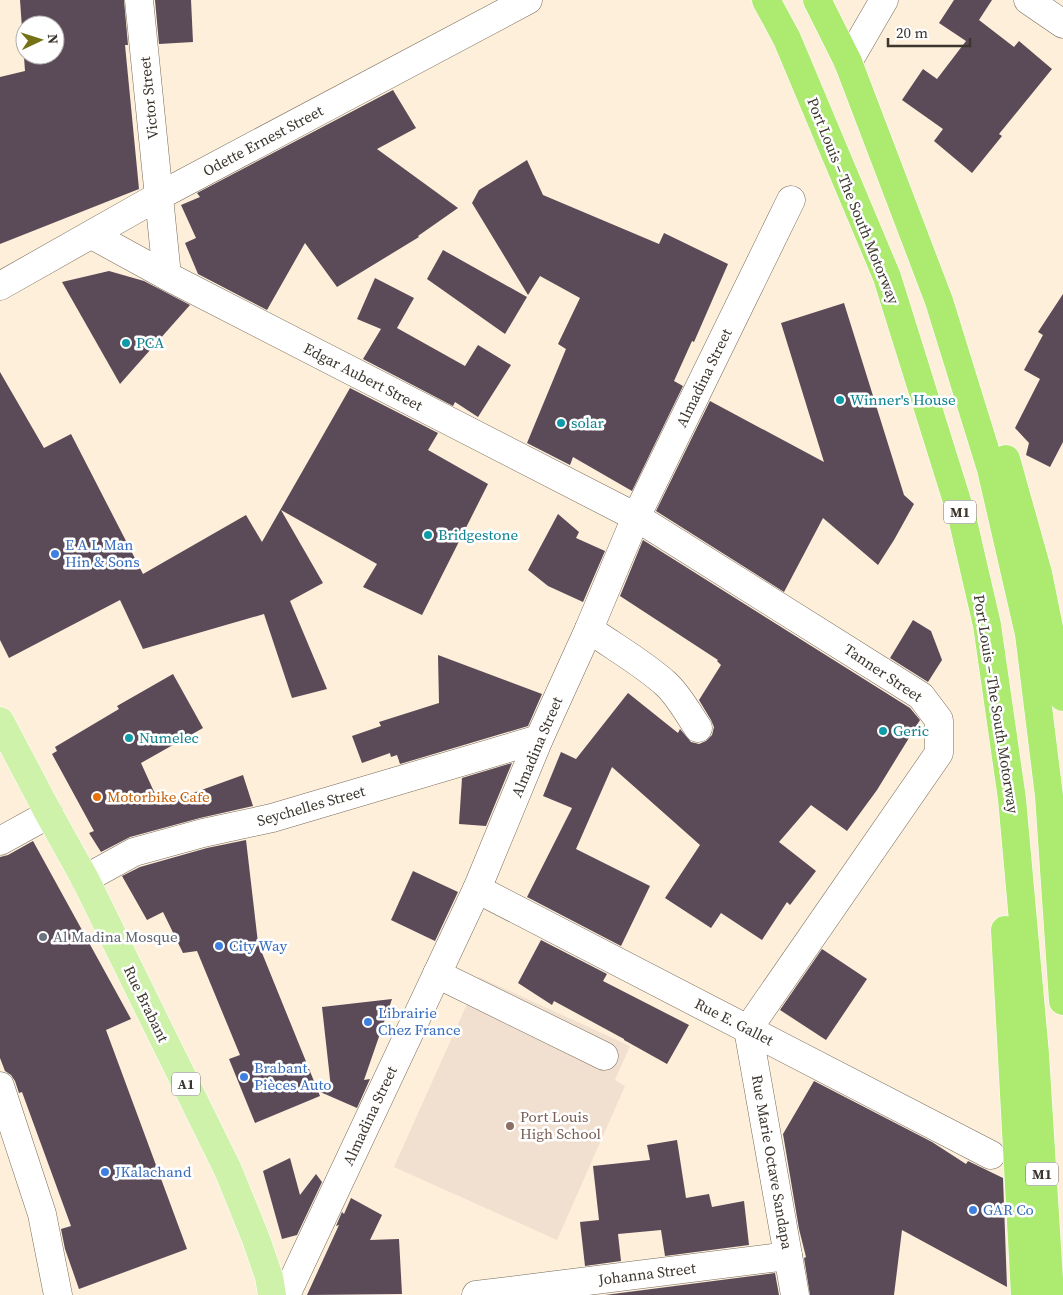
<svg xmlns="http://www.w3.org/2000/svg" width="1063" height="1295" font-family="'Source Serif 4',serif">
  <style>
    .education { fill: #f1e0cf }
    .building { fill: #5b4a58; fill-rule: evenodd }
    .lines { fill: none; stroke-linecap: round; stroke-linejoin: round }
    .minor-casing { stroke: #776b59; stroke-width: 29 }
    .major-casing { stroke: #fff; stroke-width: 29 }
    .highway-casing { stroke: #fff; stroke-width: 29 }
    .minor { stroke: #fff; stroke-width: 28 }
    .major { stroke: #cef2a9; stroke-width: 28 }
    .highway { stroke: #adea70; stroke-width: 28 }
    .culture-dot { fill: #0f9aa8; stroke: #fff; stroke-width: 2 }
    .shop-dot { fill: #3f7fe0; stroke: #fff; stroke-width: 2 }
    .food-dot { fill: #e8710a; stroke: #fff; stroke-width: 2 }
    .worship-dot { fill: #6b7280; stroke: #fff; stroke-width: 2 }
    .education-dot { fill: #8d6e63; stroke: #fff; stroke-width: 2 }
    .labels { text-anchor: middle; stroke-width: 5; stroke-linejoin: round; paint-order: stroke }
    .shield { fill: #fff; stroke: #76726d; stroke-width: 1 }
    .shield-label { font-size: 14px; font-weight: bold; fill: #3c362e }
    .street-label { font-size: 15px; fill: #3c362e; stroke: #fff }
    .culture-label { font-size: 15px; fill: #0d838f; stroke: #fff; text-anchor: start }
    .shop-label { font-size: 15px; fill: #366cbe; stroke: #fff; text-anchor: start }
    .food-label { font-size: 15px; fill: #c56008; stroke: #fff; text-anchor: start }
    .worship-label { font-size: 15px; fill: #5b616d; stroke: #fff; text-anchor: start }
    .education-label { font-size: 15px; fill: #785e54; stroke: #fff; text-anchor: start }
  </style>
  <rect width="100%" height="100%" fill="#fdefda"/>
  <polygon class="education" points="479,977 630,1046 615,1080 625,1086 557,1240 394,1167"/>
  <g class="building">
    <path d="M 20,0 L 124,0 L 128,45 L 125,45 L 139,189 L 0,244 L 0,77 L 25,71 ZM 25,25 L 55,25 L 55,55 L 25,55 Z"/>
    <polygon points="155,0 191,0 193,42 159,44"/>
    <polygon points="954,0 992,0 979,20 1014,47 1019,41 1052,69 999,134 1002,136 972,173 934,141 943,129 902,100 923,69 937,79 966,41 939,23"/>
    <polygon points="393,90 416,128 377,149 458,208 418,236 419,237 337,287 305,243 267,310 198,274 185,243 196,238 181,205 200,197 197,193"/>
    <polygon points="527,160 543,195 659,244 664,233 728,264 694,342 692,341 674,381 683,386 632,491 573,457 570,465 527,443 566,349 558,344 580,298 540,276 528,295 472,203 479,190"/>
    <polygon points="443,250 527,297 505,334 427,279"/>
    <polygon points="109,271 144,281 190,305 120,384 62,282"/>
    <polygon points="375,278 414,298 397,328 465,366 478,345 511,365 478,417 455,402 453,406 363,359 381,329 357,319"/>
    <polygon points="1063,294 1063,442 1050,467 1026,455 1029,443 1015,428 1040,379 1024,370 1043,335 1038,332"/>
    <polygon points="844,303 904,495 914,504 894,540 878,565 823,518 784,592 656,511 710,401 824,462 781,323"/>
    <polygon points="0,372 44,448 71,434 143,574 246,515 262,542 350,388 438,433 428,450 488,484 422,615 363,587 377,564 281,510 323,583 290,601 327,689 292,698 264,614 143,649 120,600 9,658 0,640"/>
    <polygon points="558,514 579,532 576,538 605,551 583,602 548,586 528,570"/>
    <polygon points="643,540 910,708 920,720 877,790 847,831 811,805 779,842 816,871 790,905 787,902 762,940 721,913 711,928 665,898 700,845 612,767 576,849 650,886 621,946 527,897 572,808 543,796 561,752 576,759 628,693 678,733 680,729 691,742 699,744 706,741 712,735 714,727 711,720 699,700 721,665 717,661 718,660 620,596"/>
    <polygon points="913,620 931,631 942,660 928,682 890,658"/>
    <polygon points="438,655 542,694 528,726 400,764 397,755 391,757 390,753 362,763 352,736 381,726 379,722 439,703"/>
    <polygon points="173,674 203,728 141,763 160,805 243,775 253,806 200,818 130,837 101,852 89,833 94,831 52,754 57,751 55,747 119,709 117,706"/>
    <polygon points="512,763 486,826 459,824 462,778"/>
    <polygon points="246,840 258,943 320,1096 255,1123 229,1059 240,1055 197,951 183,953 163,912 147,920 122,876 140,867 207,848"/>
    <polygon points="33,841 131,1019 106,1030 187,1249 79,1289 65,1249 61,1229 71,1226 22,1092 19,1093 15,1081 11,1075 5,1071 0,1058 0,857 8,855"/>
    <polygon points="413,871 458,892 435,941 391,920"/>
    <polygon points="541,940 607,974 603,981 689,1025 667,1064 624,1040 624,1039 554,1001 552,1005 518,983"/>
    <polygon points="822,949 867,979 826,1040 780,1010"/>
    <polygon points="392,999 364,1080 370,1079 357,1108 318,1091 331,1088 322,1007"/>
    <polygon points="814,1081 932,1142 966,1164 968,1161 1003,1178 1007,1287 902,1230 894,1295 810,1295 804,1258 806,1257 799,1229 783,1134"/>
    <polygon points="677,1140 686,1198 709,1194 712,1207 744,1201 749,1245 665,1256 661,1230 618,1234 621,1261 585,1266 580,1222 599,1220 593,1166 650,1160 647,1145"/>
    <polygon points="290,1158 300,1195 316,1174 322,1182 297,1235 282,1239 263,1171"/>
    <polygon points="351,1198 382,1215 370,1240 399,1239 402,1294 307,1295 339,1225 336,1226 342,1212 344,1214"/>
    <polygon points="775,1273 779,1295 605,1295"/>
  </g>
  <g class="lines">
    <defs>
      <g id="minor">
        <polyline points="139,0 167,276"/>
        <polyline points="1028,0 1063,24"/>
        <polyline points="848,62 884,0"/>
        <polyline points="92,235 167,276 636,517 921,696 939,720 939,753 748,1029 795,1295"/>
        <polyline points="0,286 159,196 528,0"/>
        <path d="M 589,629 C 614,647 643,663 666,684 C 679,696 688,713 698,728"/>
        <polyline points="0,841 49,814"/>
        <polyline points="85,879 134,852 203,833 272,818 539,739"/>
        <polyline points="477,889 991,1155"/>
        <polyline points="437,974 604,1056"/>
        <polyline points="0,1086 42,1214 58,1295"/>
        <polyline points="286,1295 477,889 539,739 589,629 636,517 791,200"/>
        <polyline points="476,1295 788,1256"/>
      </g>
      <polyline id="major" points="0,721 49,814 85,879 228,1170 256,1239 269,1277 272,1295"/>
      <g id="highway">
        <polyline points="766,0 787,39 887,277 962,517 987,625 1012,799 1035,1054 1050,1295"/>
        <polyline points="817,0 848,62 939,301 991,469 1029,634 1049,796 1063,1001"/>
        <polyline points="1006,459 1038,573 1063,697"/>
        <polyline points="1005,930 1025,1295"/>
      </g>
    </defs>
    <use href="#minor" class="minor-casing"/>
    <use href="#major" class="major-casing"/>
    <use href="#highway" class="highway-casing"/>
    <use href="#minor" class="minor"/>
    <use href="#major" class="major"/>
    <use href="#highway" class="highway"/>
  </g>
  <g class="culture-dot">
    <circle cx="126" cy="343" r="5"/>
    <circle cx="840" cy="400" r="5"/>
    <circle cx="561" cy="423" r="5"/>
    <circle cx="428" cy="535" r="5"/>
    <circle cx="883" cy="731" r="5"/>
    <circle cx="129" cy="738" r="5"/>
  </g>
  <g class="shop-dot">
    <circle cx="55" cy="554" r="5"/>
    <circle cx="219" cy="946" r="5"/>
    <circle cx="368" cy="1022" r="5"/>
    <circle cx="244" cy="1077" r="5"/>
    <circle cx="105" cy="1172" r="5"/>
    <circle cx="973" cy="1210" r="5"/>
  </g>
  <circle class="food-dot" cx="97" cy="797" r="5"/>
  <circle class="worship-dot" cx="43" cy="937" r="5"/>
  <circle class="education-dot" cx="510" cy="1126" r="5"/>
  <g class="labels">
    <g class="shield">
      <rect x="944" y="500.5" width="32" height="23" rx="4"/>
      <rect x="172" y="1072.5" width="28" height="23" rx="4"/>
      <rect x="1026" y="1162.5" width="32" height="23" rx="4"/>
    </g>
    <g class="shield-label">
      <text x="960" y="517">M1</text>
      <text x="186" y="1089">A1</text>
      <text x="1042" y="1179">M1</text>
    </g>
    <g class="street-label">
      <text transform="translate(149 98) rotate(-96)" y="5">Victor Street</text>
      <text transform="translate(263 141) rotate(-28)" y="5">Odette Ernest Street</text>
      <text transform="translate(853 201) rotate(68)" y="5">Port Louis – The South Motorway</text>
      <text transform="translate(363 377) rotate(27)" y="5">Edgar Aubert Street</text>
      <text transform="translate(704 378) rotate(-64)" y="5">Almadina Street</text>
      <text transform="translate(883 673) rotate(34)" y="5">Tanner Street</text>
      <text transform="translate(996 704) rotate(81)" y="5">Port Louis – The South Motorway</text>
      <text transform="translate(537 747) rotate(-67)" y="5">Almadina Street</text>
      <text transform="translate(311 806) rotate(-16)" y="5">Seychelles Street</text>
      <text transform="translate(146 1004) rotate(64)" y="5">Rue Brabant</text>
      <text transform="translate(734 1022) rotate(27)" y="5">Rue E. Gallet</text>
      <text transform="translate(370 1116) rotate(-65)" y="5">Almadina Street</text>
      <text transform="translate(772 1162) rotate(80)" y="5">Rue Marie Octave Sandapa</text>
      <text transform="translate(647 1274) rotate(-7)" y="5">Johanna Street</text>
    </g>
    <g class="culture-label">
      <text x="136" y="348">PCA</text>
      <text x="850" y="405">Winner's House</text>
      <text x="571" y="428">solar</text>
      <text x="438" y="540">Bridgestone</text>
      <text x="893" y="736">Geric</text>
      <text x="139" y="743">Numelec</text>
    </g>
    <g class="shop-label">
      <text x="65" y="550">E A L Man<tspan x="65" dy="17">Hin &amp; Sons</tspan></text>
      <text x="229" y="951">City Way</text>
      <text x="378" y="1018">Librairie<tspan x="378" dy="17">Chez France</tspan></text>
      <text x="254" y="1073">Brabant<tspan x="254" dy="17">Pièces Auto</tspan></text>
      <text x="115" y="1177">JKalachand</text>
      <text x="983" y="1215">GAR Co</text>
    </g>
    <g class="food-label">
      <text x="107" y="802">Motorbike Cafe</text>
    </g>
    <g class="worship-label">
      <text x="53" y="942">Al Madina Mosque</text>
    </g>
    <g class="education-label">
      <text x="520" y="1122">Port Louis<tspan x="520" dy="17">High School</tspan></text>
    </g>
  </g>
  <g transform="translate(40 40) rotate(86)"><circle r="24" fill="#ffffff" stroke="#b1afab"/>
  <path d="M0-4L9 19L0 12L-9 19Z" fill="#747215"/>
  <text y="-8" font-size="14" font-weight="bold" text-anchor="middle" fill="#3c362e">N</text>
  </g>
  <path d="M888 38v8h82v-8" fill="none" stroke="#3c362e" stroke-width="2.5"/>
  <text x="896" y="38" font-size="15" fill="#3c362e" stroke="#ffffff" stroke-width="4" paint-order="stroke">20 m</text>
</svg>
